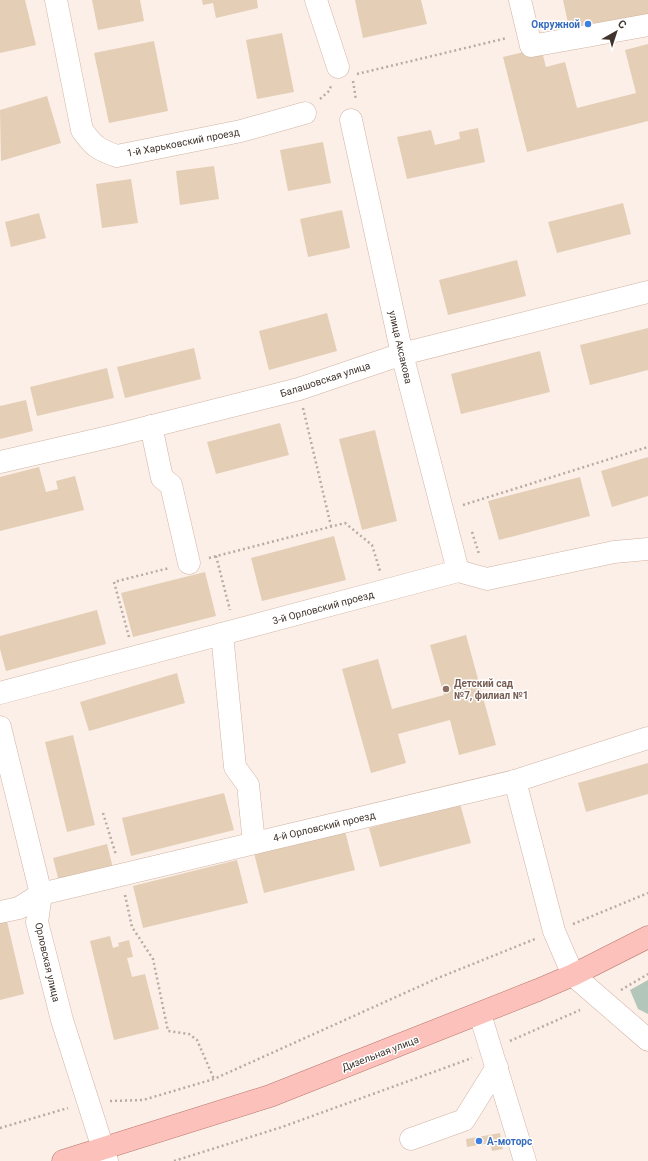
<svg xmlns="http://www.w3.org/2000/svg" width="648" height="1161" font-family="Roboto,sans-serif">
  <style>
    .green { fill: #b2c7ba }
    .building { fill: #e4ceb5 }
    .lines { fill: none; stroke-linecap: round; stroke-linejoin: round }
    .minor-casing { stroke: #d1b3a2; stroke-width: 23 }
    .major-casing { stroke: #b8756b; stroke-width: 23 }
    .path { stroke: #b7aba4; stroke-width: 2.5; stroke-dasharray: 2 3; stroke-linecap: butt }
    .minor { stroke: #fff; stroke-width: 22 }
    .major { stroke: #fbc1ba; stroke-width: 22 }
    .shop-dot { fill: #3f7fe0; stroke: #fff; stroke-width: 1.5 }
    .education-dot { fill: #8d6e63; stroke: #fff; stroke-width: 1.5 }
    .labels { text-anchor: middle; stroke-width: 3; stroke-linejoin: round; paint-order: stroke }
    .shop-label { font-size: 10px; font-weight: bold; fill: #366cbe; stroke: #fff; text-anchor: end }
    .street-label { font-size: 10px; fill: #40342d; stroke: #fff }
    .education-label { font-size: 10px; font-weight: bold; fill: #785e54; stroke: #fff; text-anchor: start }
  </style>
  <rect width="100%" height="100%" fill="#fcefe8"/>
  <polygon class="green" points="648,980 648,1014 638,1009 630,990"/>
  <g class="building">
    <polygon points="0,0 25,0 36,45 0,53"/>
    <polygon points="92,0 140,0 144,21 98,30"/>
    <polygon points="202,0 257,0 258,8 216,18 213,3 203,5"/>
    <polygon points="355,0 421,0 427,24 363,38"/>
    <polygon points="563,0 648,0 648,16 570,32"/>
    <polygon points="282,33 294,92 257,99 246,40"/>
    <polygon points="154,41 168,111 109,123 94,53"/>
    <polygon points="648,44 648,121 527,152 503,57 541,48 546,67 565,62 577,108 636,93 625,50"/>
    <polygon points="47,96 61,143 1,161 0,110"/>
    <polygon points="478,128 485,162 407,179 397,137 431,130 435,145 460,139 459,132"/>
    <polygon points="323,142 331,183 288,191 280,150"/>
    <polygon points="214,166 219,199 180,205 176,171"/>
    <polygon points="131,179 138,223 102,228 96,184"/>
    <polygon points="623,203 631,234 557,253 548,222"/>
    <polygon points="342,210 350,248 308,257 300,219"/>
    <polygon points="39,213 46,238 11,247 5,222"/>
    <polygon points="517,260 526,296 448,315 439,280"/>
    <polygon points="327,313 337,351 269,370 259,331"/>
    <polygon points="648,328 648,370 590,385 580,345"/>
    <polygon points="194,348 201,379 125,398 117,367"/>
    <polygon points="540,351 550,392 461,414 451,374"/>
    <polygon points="107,368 114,398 37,416 30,387"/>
    <polygon points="26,400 33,431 0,439 0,406"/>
    <polygon points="280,423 289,455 216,474 207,442"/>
    <polygon points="375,430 397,521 362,530 339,439"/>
    <polygon points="648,457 648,496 612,507 601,471"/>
    <polygon points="39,467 46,492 58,489 56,481 75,476 84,510 0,531 0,477"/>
    <polygon points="580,477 590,516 499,540 488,501"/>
    <polygon points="334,536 346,580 262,601 251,558"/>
    <polygon points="205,572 216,616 133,637 121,593"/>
    <polygon points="97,610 106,644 6,671 0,649 0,636"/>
    <polygon points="466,635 496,745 459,755 450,720 398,734 406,763 371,773 342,669 378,659 392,709 444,695 430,645"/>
    <polygon points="177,673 185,703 89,731 80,702"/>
    <polygon points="73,735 95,825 67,832 45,742"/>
    <polygon points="648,763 648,794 586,812 578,783"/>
    <polygon points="224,793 234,830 131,856 122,818"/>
    <polygon points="460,804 471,843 380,867 369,828"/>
    <polygon points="345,831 355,870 264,893 254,853"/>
    <polygon points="107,844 113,868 59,882 53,858"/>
    <polygon points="237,860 248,903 143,928 133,886"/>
    <polygon points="6,917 24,994 0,1000 0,918"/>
    <polygon points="110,936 113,948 119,946 118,943 129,940 133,957 127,958 132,977 145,974 159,1029 114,1040 90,941"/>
    <polygon points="500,1133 503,1149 492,1151 490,1143 467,1147 466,1139"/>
  </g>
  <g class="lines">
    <defs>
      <g id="minor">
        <path d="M 56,0 L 82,130 C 93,146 99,150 117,156 L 241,131 L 305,113"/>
        <polyline points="316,0 338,67"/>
        <polyline points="520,0 531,46 648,25"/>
        <polyline points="351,120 402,354 458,571"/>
        <polyline points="151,426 162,478 171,485 189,563"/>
        <polyline points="0,462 113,436 299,389 402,354 648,292"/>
        <polyline points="222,634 235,767 248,785 254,843"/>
        <polyline points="0,693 458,571 487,579 614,552 648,549"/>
        <polyline points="0,727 41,894 37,922 62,1020 107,1161"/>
        <polyline points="515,781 554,931 573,975 648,1040"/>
        <polyline points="0,912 19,908 41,894 515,781 648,738"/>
        <polyline points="480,1014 525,1161"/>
        <polyline points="411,1139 464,1120 497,1067"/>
      </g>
      <polyline id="major" points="63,1161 270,1096 538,990 573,975 648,937"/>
    </defs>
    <use href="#minor" class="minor-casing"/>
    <use href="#major" class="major-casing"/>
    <g class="path">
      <polyline points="357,74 507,38"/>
      <polyline points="353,81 356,100"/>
      <polyline points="320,99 329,91 331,86"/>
      <polyline points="303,408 331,526"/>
      <polyline points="463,505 648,447"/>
      <polyline points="472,532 479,554"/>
      <polyline points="216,556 230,610"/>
      <polyline points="209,558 345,523 372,545 380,571"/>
      <polyline points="129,637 114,582 169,568"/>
      <polyline points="103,813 116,855"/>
      <polyline points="125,895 132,927 153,959 168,1031 189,1034 197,1040 214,1079"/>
      <polyline points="573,924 648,893"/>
      <polyline points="621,990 648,974"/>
      <polyline points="510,1041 580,1010"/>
      <polyline points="110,1101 143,1100 214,1079 438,978 535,939"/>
      <polyline points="0,1128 68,1108"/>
      <polyline points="174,1161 282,1127 472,1058"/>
    </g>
    <use href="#minor" class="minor"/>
    <use href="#major" class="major"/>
  </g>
  <g class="shop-dot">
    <circle cx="588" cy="24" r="4"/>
    <circle cx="479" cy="1141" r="4"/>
  </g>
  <circle class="education-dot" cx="446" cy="689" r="4"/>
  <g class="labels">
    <g class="shop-label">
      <text x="580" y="28">Окружной</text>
      <text x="487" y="1145" text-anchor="start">А-моторс</text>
    </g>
    <g class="street-label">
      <text transform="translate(183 142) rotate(-11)" y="4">1-й Харьковский проезд</text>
      <text transform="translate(401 347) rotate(77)" y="4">улица Аксакова</text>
      <text transform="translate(325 379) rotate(-18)" y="4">Балашовская улица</text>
      <text transform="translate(323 607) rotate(-15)" y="4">3-й Орловский проезд</text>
      <text transform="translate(324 826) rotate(-13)" y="4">4-й Орловский проезд</text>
      <text transform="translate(48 962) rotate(77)" y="4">Орловская улица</text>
      <text transform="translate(380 1053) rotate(-21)" y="4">Дизельная улица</text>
    </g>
    <g class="education-label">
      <text x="454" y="687">Детский сад<tspan x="454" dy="12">№7, филиал №1</tspan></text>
    </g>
  </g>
  <g transform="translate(616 32) rotate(39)" stroke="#ffffff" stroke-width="3" paint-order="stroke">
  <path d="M0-3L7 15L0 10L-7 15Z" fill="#40342d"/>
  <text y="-6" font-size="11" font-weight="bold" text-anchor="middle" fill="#40342d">С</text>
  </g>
</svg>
